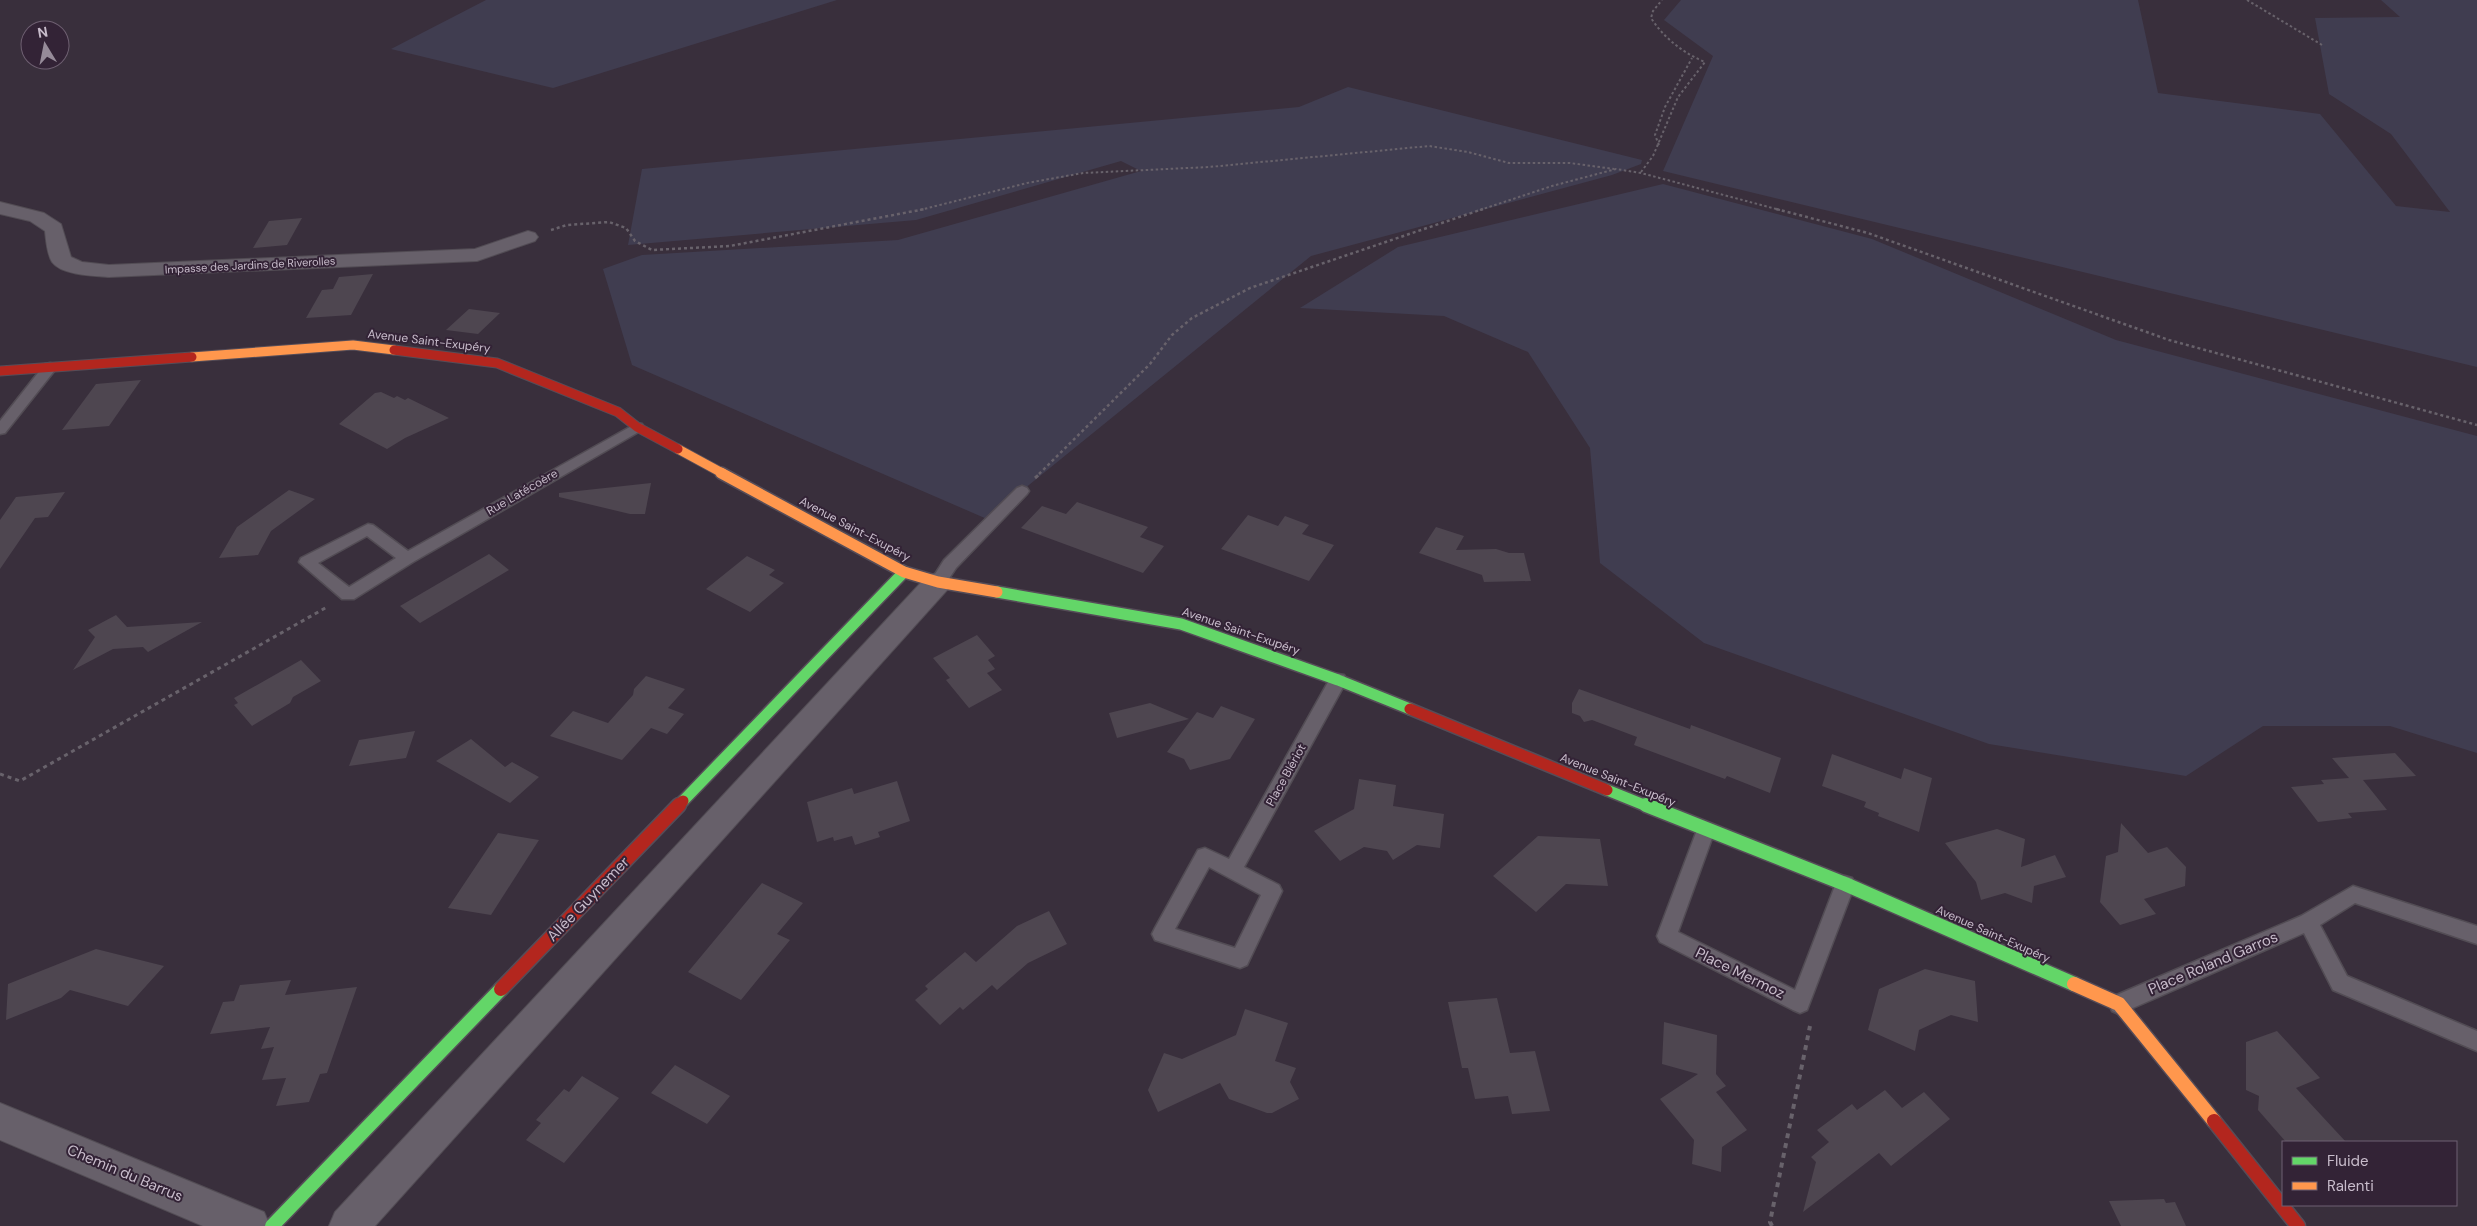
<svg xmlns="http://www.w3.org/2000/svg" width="2477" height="1226" font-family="'DM Sans',sans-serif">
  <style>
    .green { fill: #403d50 }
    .building { fill: #4e4650 }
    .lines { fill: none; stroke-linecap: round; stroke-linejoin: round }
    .lane-casing { stroke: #524c54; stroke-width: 3 }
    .street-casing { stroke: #524c54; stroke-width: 2 }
    .fast-far1-casing { stroke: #564d58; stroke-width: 14 }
    .fast-casing { stroke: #564d58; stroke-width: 17 }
    .slow-far2-casing { stroke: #564d58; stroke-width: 11 }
    .slow-far1-casing { stroke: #564d58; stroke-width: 14 }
    .slow-casing { stroke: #564d58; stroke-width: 17 }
    .jam-far2-casing { stroke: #564d58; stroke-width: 11 }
    .jam-far1-casing { stroke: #564d58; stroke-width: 14 }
    .jam-casing { stroke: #564d58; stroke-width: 17 }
    .path-far3 { stroke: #68626b; stroke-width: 2; stroke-dasharray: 2.5 2.5; stroke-linecap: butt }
    .path-far2 { stroke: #68626b; stroke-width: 2.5; stroke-dasharray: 3 3; stroke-linecap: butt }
    .path-far1 { stroke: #68626b; stroke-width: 3; stroke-dasharray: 4 4; stroke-linecap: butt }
    .path { stroke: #68626b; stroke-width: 4; stroke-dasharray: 5 5; stroke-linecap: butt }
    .lane { fill: #67606a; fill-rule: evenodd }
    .street { fill: #67606a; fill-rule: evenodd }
    .fast-far1 { stroke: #63d668; stroke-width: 11 }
    .fast { stroke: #63d668; stroke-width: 14 }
    .slow-far2 { stroke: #ff974d; stroke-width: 9 }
    .slow-far1 { stroke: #ff974d; stroke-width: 11 }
    .slow { stroke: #ff974d; stroke-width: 14 }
    .jam-far2 { stroke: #b3261e; stroke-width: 9 }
    .jam-far1 { stroke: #b3261e; stroke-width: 11 }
    .jam { stroke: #b3261e; stroke-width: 14 }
    .labels { text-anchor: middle; stroke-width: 4; stroke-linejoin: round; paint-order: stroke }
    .far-street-label { font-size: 11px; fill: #c8bccb; stroke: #332336 }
    .street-label { font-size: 12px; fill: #c8bccb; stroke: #332336 }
    .near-street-label { font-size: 15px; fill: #c8bccb; stroke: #332336 }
  </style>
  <rect width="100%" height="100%" fill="#392f3c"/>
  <g class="green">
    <polygon points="486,0 837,0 553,88 391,49"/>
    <polygon points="1681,0 2138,0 2158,93 2320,114 2396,206 2450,212 2391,134 2329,94 2315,18 2400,17 2381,0 2477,0 2477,367 1663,171 1713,56 1664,20"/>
    <polygon points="1348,87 1642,160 1641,164 1612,175 1311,256 987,519 632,365 603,269 642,255 898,240 1141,171 1121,161 916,220 628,245 642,169 1299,107"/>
    <polygon points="1663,184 1872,239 2116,340 2477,436 2477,753 2390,726 2263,726 2186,776 1989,744 1704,643 1600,563 1590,448 1528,352 1444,316 1300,308 1398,247"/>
  </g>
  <g class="building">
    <polygon points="302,218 287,245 253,248 269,221"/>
    <polygon points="373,274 351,315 306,318 322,290 333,289 339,277"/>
    <polygon points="469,309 500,313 478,334 446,330"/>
    <polygon points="141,380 109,426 62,430 96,384"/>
    <polygon points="381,392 394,398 397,396 405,400 408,398 449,418 405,438 387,449 339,424 375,393"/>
    <polygon points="651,483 645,514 630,514 559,497 559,493"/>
    <polygon points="289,490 315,499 271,531 258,555 219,558 237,527"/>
    <polygon points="65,492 48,517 35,518 0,569 0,520 16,497"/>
    <polygon points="1077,502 1148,527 1140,537 1164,546 1143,573 1021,528 1042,506 1066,514"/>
    <polygon points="1248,515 1278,526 1285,516 1309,525 1302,534 1334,545 1309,581 1221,549"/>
    <polygon points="1436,527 1464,536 1456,550 1496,549 1509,553 1524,553 1531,581 1484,582 1482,575 1419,553"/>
    <polygon points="489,554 509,570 420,623 400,606"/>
    <polygon points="747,556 775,570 769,575 784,583 750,612 706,589"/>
    <polygon points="116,615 127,627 202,622 148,652 143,647 113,649 73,670 95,637 88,630"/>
    <polygon points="977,635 995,656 988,660 995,669 987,673 1002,690 969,708 946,680 950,678 933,658"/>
    <polygon points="301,660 321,681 293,697 290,703 252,726 234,705 238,703 234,698"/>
    <polygon points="646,676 685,689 668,708 684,714 667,734 651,728 622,760 550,736 573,711 608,723 633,695 634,689"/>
    <polygon points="1579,689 1690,729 1691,725 1781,758 1770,793 1727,776 1725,779 1634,745 1637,737 1592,720 1584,722 1580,716 1572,713 1572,703"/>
    <polygon points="1150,703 1189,719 1117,738 1109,713"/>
    <polygon points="1221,706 1255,719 1230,759 1190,770 1184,759 1167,752 1197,712 1213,718"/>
    <polygon points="415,731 406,758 349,766 359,740"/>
    <polygon points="471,739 505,767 512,762 539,777 510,803 436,761"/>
    <polygon points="2395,753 2416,776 2363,780 2387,810 2348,813 2352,818 2318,822 2291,787 2324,784 2321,780 2349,778 2332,758"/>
    <polygon points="1832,754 1901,779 1904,768 1932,778 1919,832 1878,816 1879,813 1864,807 1866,802 1822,786"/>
    <polygon points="1359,779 1396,785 1393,806 1444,814 1440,848 1417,845 1393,860 1387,851 1364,847 1340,861 1314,831 1354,809"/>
    <polygon points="897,781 910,821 878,832 880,837 855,845 852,836 834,841 833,837 817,842 807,802 852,788 854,794"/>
    <polygon points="2121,823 2148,853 2167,847 2186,867 2185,886 2144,899 2156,914 2120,925 2100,902 2106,856 2118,852"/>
    <polygon points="1997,829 2025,839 2021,867 2055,855 2066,877 2034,886 2032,903 2005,893 1981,900 1976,882 1945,843"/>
    <polygon points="498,833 539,840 491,915 448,908"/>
    <polygon points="1538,836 1600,839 1608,886 1566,884 1536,912 1493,876"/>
    <polygon points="762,883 803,903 777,934 790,940 741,1000 688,972"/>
    <polygon points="1049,911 1067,944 1028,963 997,990 992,985 963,1010 960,1007 940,1025 915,1000 928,989 925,986 965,952 976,962 1017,926"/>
    <polygon points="96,949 164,966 128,1006 70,990 61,998 6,1020 8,984"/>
    <polygon points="1925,969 1975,981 1978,1022 1951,1015 1919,1030 1915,1051 1868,1030 1879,989"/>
    <polygon points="291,980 285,995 357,987 327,1073 320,1074 309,1102 276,1106 286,1078 262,1080 274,1047 261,1049 270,1027 210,1034 223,1002 234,1001 240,985"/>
    <polygon points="1497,998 1510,1053 1535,1051 1550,1111 1512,1114 1508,1096 1475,1099 1468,1068 1462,1068 1448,1002"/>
    <polygon points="1245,1009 1288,1023 1275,1061 1296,1068 1290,1082 1299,1099 1272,1113 1267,1113 1229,1099 1220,1083 1158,1112 1148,1090 1164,1053 1182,1059 1236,1035"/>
    <polygon points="1664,1022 1717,1035 1716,1074 1726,1086 1716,1092 1747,1130 1722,1147 1721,1172 1692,1164 1694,1140 1660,1099 1698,1074 1662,1064"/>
    <polygon points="2277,1031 2320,1078 2296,1088 2346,1142 2286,1142 2258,1110 2259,1096 2246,1090 2246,1042"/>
    <polygon points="675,1065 730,1096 707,1124 651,1093"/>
    <polygon points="582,1076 619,1098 564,1163 526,1140 541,1123 536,1120 564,1089 569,1092"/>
    <polygon points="1885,1090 1902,1108 1924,1092 1950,1119 1891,1166 1879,1153 1803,1212 1816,1162 1811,1157 1829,1142 1817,1130 1852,1104 1857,1110"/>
    <polygon points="2164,1199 2166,1203 2175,1202 2186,1226 2121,1226 2109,1201"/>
  </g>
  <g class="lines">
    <defs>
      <g id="lane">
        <polygon points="50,363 55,364 57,367 55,370 5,433 0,434 0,421 45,364"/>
        <path d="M 637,423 L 642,424 L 644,427 L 642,430 L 413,562 L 354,599 L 342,599 L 299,562 L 301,558 L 368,524 L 373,525 L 408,551 ZM 367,536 L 396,558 L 349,587 L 318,563 Z"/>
        <polygon points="1022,486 1027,488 1029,491 1027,494 956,568 944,586 932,586 930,582 944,560 1017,488"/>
        <path d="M 1338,674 L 1344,675 L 1347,680 L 1244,867 L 1279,885 L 1282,891 L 1247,965 L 1240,968 L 1155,940 L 1152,934 L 1155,928 L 1198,850 L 1205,848 L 1229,859 L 1332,675 ZM 1209,867 L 1261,895 L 1235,948 L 1175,929 Z"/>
        <polygon points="1706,822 1713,825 1715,830 1678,932 1795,990 1838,878 1845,876 1852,878 1855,884 1807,1010 1800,1013 1793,1010 1660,942 1657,936 1697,830 1699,825"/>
        <polygon points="2353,886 2477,926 2477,944 2355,903 2320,925 2347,976 2477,1031 2477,1051 2333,990 2304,933 2126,1011 2119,1014 2112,1011 2109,1004 2112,997 2301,916"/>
      </g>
      <g id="street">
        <path d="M 0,202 L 44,213 L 61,224 L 71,257 L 82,262 L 109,265 L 475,249 L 528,231 L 535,233 L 538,237 L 535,241 L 477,261 L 109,277 C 94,276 61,275 52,262 C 47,254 46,240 45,231 L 30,221 L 0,214 Z"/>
        <polygon points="938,573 948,575 951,582 948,589 375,1226 329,1226 335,1212 928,575"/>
        <polygon points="0,1103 264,1212 270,1226 203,1226 0,1140"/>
      </g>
      <g id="fast-far1">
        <polyline points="997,592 1181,624 1338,680 1410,709"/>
        <polyline points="1607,790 1649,807"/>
        <polyline points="683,801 904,572"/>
      </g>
      <g id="fast">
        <polyline points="1646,805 1845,884 2074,984"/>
        <polyline points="272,1226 501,989"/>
      </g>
      <g id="slow-far2">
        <polyline points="192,357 353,345 394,350"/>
        <polyline points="678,449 724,474"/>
      </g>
      <polyline id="slow-far1" points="721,473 904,572 938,582 997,592"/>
      <polyline id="slow" points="2074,984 2119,1004 2214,1121"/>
      <g id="jam-far2">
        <polyline points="394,350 497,363 618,412 637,427 678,449"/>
        <polyline points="0,371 192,357"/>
      </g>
      <g id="jam-far1">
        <polyline points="1410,709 1607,790"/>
        <polyline points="677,807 683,801"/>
      </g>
      <g id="jam">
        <polyline points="501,989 679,805"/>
        <polyline points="2214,1121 2298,1226"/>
      </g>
    </defs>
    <use href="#lane" class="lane-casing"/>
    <use href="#street" class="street-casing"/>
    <use href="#fast-far1" class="fast-far1-casing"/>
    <use href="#fast" class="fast-casing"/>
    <use href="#slow-far2" class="slow-far2-casing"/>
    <use href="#slow-far1" class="slow-far1-casing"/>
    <use href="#slow" class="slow-casing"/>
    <use href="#jam-far2" class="jam-far2-casing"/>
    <use href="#jam-far1" class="jam-far1-casing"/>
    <use href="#jam" class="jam-casing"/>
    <g class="path-far3">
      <polyline points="2247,0 2322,45"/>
      <polyline points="1659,145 1655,135 1665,107 1692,58"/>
      <path d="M 1641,172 L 1653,156 L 1678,97 L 1705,62 C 1683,53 1664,38 1651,18 L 1653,11 L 1662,0"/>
      <polyline points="920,210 1027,183 1083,173 1209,167 1429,146 1468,152 1509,163 1570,163 1614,169"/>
      <polyline points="1480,210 1552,186 1616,169 1641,173 1780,210"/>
    </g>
    <g class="path-far2">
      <polyline points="1776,209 1868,233 2169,340 2477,425"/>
      <polyline points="551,230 567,225 609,222 626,228 635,241 652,250 730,246 925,209"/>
      <polyline points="1039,474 1150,364 1172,335 1192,318 1250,288 1483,209"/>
    </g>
    <g class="path-far1">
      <polyline points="1035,478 1041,473"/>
      <polyline points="0,774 20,781 327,607"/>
    </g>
    <polyline class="path" points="1772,1226 1770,1222 1810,1026"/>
    <use href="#lane" class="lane"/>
    <use href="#street" class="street"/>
    <use href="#fast-far1" class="fast-far1"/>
    <use href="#fast" class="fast"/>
    <use href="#slow-far2" class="slow-far2"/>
    <use href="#slow-far1" class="slow-far1"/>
    <use href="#slow" class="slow"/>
    <use href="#jam-far2" class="jam-far2"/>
    <use href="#jam-far1" class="jam-far1"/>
    <use href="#jam" class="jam"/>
  </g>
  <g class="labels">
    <g class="far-street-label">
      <text transform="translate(250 265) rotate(-3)" y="4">Impasse des Jardins de Riverolles</text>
    </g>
    <g class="street-label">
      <text transform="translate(429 341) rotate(7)" y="4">Avenue Saint-Exupéry</text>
      <text transform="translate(522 492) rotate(-30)" y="4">Rue Latécoère</text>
      <text transform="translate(855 529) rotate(28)" y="4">Avenue Saint-Exupéry</text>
      <text transform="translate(1241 631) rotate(19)" y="4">Avenue Saint-Exupéry</text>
      <text transform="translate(1286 775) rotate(-61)" y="4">Place Blériot</text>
      <text transform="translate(1618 780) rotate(22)" y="4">Avenue Saint-Exupéry</text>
      <text transform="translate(1993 934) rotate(24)" y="4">Avenue Saint-Exupéry</text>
    </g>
    <g class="near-street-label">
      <text transform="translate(588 899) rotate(-46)" y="5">Allée Guynemer</text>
      <text transform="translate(2213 963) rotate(-23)" y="5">Place Roland Garros</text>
      <text transform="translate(1740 973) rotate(26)" y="5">Place Mermoz</text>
      <text transform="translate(125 1173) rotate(23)" y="5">Chemin du Barrus</text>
    </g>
  </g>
  <rect x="2282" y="1141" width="175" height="65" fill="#332336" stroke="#6f6072"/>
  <rect x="2292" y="1157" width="25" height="8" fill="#63d668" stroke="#6f6072"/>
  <text x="2327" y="1166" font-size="15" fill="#c8bccb">Fluide</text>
  <rect x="2292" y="1182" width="25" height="8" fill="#ff974d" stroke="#6f6072"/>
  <text x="2327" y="1191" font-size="15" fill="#c8bccb">Ralenti</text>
  <g transform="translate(45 45) rotate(350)"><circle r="24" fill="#332336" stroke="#6f6072"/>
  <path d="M0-4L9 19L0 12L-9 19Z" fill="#968b99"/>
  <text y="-8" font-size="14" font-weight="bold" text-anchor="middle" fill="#c8bccb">N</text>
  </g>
</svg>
